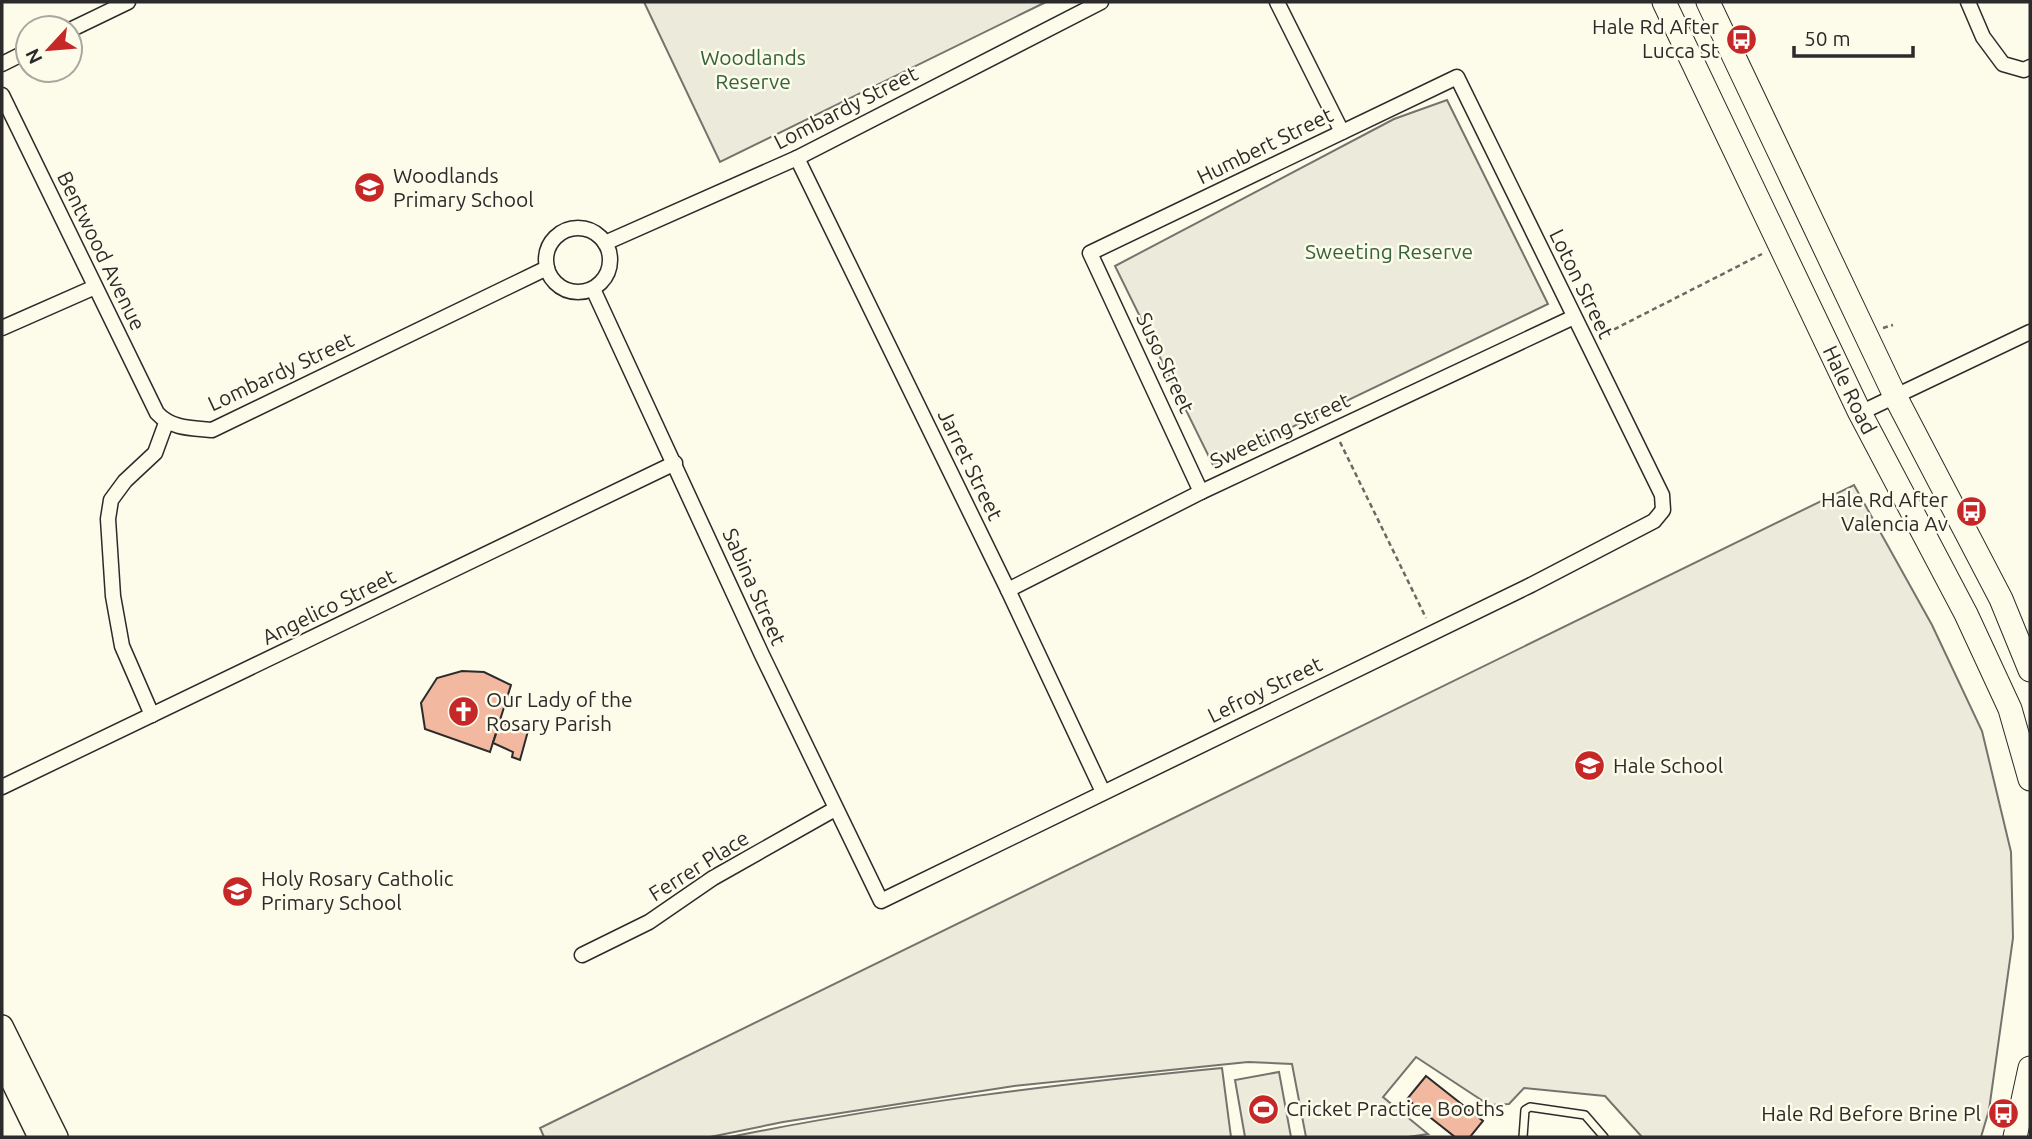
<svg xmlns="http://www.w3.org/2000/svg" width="2032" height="1139" font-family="Ubuntu,sans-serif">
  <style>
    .green { fill: #ecebdb; stroke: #74746e; stroke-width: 2 }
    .building { fill: #f2b8a0; stroke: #2b2b2b; stroke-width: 2 }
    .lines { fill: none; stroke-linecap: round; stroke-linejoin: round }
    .service-casing { stroke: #2b2b2b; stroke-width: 10 }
    .minor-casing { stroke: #2b2b2b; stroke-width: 17 }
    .secondary-casing { stroke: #2b2b2b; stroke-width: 24 }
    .primary-casing { stroke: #2b2b2b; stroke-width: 25 }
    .path { stroke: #6a6964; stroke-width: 2.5; stroke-dasharray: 5 3.5; stroke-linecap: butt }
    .service { stroke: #fdfbea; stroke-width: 7 }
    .minor { stroke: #fdfbea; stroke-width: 14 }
    .secondary { stroke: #fdfbea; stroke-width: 21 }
    .primary { stroke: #fdfbea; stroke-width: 23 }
    .labels { text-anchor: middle; stroke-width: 5; stroke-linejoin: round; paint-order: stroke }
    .poi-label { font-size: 21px; fill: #2b2b2b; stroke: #fdfbea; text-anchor: start }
    .park-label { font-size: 21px; fill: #34623c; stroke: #fdfbea }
    .street-label { font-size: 21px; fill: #2b2b2b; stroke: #fdfbea }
  </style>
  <rect width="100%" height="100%" fill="#fdfbea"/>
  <g class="green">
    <polygon points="644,2 1046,2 720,162"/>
    <polygon points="1447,100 1548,304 1213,465 1115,266 1394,119"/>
    <polygon points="1854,485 1932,625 1982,731 2011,852 2013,938 1989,1110 1981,1137 1642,1137 1605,1096 1524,1088 1509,1104 1489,1105 1416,1057 1383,1097 1428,1134 1408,1137 1306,1137 1292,1064 1248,1062 1014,1086 783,1122 710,1137 544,1137 540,1128"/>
    <path d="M 1222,1068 L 1231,1137 L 730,1137 C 892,1104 1057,1084 1222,1068 Z"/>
    <polygon points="1279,1072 1291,1137 1245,1137 1235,1080"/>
  </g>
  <g class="building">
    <polygon points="462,671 484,672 511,685 490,752 425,729 421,703 437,678"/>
    <polygon points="500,722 528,731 520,760 512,757 513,752 493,743"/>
    <polygon points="1426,1076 1483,1121 1470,1137 1455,1137 1407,1099"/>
  </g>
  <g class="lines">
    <defs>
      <polyline id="service" points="1523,1137 1525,1110 1530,1107 1585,1115 1604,1137"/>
      <g id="minor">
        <polyline points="1277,2 1342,132"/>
        <polyline points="1968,2 1983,37 2003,64 2024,70 2030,67"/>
        <polyline points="70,30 128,2"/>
        <polyline points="2,64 28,51"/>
        <path d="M 2,95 L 157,413 C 172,429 191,428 212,430 L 547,268"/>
        <polyline points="797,158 1008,590 1103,792"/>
        <circle cx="578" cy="260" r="32"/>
        <polyline points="605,243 797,158 1101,2"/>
        <polyline points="593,289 762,655 881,901 1531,585 1654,521 1663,510 1662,495 1457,77 1090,253 1201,492"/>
        <polyline points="2,328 95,287"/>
        <polyline points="1860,413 2030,332"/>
        <polyline points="1008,590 1201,492 1574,317"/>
        <polyline points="152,715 122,646 113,596 108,519 111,500 125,481 155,453 166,423"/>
        <polyline points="2,787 675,463"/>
        <polyline points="582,955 649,922 713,878 835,809"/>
      </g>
      <g id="secondary">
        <polyline points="2,1026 57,1137"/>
        <polyline points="2,1061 39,1137"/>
      </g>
      <g id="primary">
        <path id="s1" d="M 1664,2 L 1860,413 L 1966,614 L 2010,709 L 2030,779"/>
        <polyline points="1708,2 1895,396 2001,599 2030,670"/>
        <polyline points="2015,1137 2030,1068"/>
      </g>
    </defs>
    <use href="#service" class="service-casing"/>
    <use href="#minor" class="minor-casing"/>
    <use href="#secondary" class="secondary-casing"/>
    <use href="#primary" class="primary-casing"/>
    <g class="path">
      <polyline points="1883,328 1893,325"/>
      <polyline points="1599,337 1762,254"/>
      <polyline points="1340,442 1426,618"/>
    </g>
    <use href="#service" class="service"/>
    <use href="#minor" class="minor"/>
    <use href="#secondary" class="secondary"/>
    <use href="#primary" class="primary"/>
  </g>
  <defs>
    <symbol id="bus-disc" viewBox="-11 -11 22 22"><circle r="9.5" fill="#c62828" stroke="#fdfbea"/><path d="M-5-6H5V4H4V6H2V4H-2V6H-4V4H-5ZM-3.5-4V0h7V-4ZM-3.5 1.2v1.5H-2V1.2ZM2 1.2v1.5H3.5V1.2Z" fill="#fff"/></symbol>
    <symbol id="school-disc" viewBox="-11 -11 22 22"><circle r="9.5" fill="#c62828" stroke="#fdfbea"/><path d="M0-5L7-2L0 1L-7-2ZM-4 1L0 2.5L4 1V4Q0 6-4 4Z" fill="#fff"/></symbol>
    <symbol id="church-disc" viewBox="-11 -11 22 22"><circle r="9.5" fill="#c62828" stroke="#fdfbea"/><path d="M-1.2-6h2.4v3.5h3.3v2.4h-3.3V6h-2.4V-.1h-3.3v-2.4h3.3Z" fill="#fff"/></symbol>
    <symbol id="stadium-disc" viewBox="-11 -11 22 22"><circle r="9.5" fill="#c62828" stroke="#fdfbea"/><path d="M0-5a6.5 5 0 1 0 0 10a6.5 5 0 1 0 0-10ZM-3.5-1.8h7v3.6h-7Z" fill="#fff"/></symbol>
  </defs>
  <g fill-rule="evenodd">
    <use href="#bus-disc" x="1724" y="22" width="35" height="35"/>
    <use href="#school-disc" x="352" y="170" width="35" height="35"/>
    <use href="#bus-disc" x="1954" y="494" width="35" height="35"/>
    <use href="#church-disc" x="446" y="694" width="35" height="35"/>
    <use href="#school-disc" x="1572" y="748" width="35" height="35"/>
    <use href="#school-disc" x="220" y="874" width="35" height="35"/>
    <use href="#stadium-disc" x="1246" y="1092" width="35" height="35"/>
    <use href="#bus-disc" x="1986" y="1096" width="35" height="35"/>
  </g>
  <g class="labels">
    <g class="poi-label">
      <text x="1719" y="34" text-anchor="end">Hale Rd After<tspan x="1719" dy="24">Lucca St</tspan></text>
      <text x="393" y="183">Woodlands<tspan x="393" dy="24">Primary School</tspan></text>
      <text x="1948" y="507" text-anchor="end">Hale Rd After<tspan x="1948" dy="24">Valencia Av</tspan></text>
      <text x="486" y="707">Our Lady of the<tspan x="486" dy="24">Rosary Parish</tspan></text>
      <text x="1613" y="773">Hale School</text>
      <text x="261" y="886">Holy Rosary Catholic<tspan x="261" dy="24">Primary School</tspan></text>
      <text x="1286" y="1116">Cricket Practice Booths</text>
      <text x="1981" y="1121" text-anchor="end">Hale Rd Before Brine Pl</text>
    </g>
    <g class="park-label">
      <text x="753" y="65">Woodlands<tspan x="753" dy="24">Reserve</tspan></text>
      <text x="1389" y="259">Sweeting Reserve</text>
    </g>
    <g class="street-label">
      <text transform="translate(846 108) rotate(-27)" y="7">Lombardy Street</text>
      <text transform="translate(1265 146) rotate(-26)" y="7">Humbert Street</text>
      <text transform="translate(101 251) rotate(64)" y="7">Bentwood Avenue</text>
      <text transform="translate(1581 284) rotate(64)" y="7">Loton Street</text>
      <text transform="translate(1165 363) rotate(65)" y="7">Suso Street</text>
      <text transform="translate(281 372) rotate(-25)" y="7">Lombardy Street</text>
      <text dy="7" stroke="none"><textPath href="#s1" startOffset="430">Hale Road</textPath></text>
      <text transform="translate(1280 431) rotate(-25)" y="7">Sweeting Street</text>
      <text transform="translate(970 465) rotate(64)" y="7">Jarret Street</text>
      <text transform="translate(754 587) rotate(66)" y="7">Sabina Street</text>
      <text transform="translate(329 607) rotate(-26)" y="7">Angelico Street</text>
      <text transform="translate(1265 690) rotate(-26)" y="7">Lefroy Street</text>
      <text transform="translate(699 866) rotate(-32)" y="7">Ferrer Place</text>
    </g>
  </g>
  <rect width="2032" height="1139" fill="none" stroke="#2b2b2b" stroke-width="7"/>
  <g transform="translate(49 49) rotate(244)"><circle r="33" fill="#fdfbea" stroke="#a9a89e" stroke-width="2"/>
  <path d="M0-5L12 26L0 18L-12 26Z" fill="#c62828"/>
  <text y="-10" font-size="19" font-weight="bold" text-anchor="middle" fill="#2b2b2b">N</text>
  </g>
  <path d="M1794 46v10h119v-10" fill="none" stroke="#2b2b2b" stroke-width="3.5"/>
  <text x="1804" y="46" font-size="21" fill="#2b2b2b" stroke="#fdfbea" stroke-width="5" paint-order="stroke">50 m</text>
</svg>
